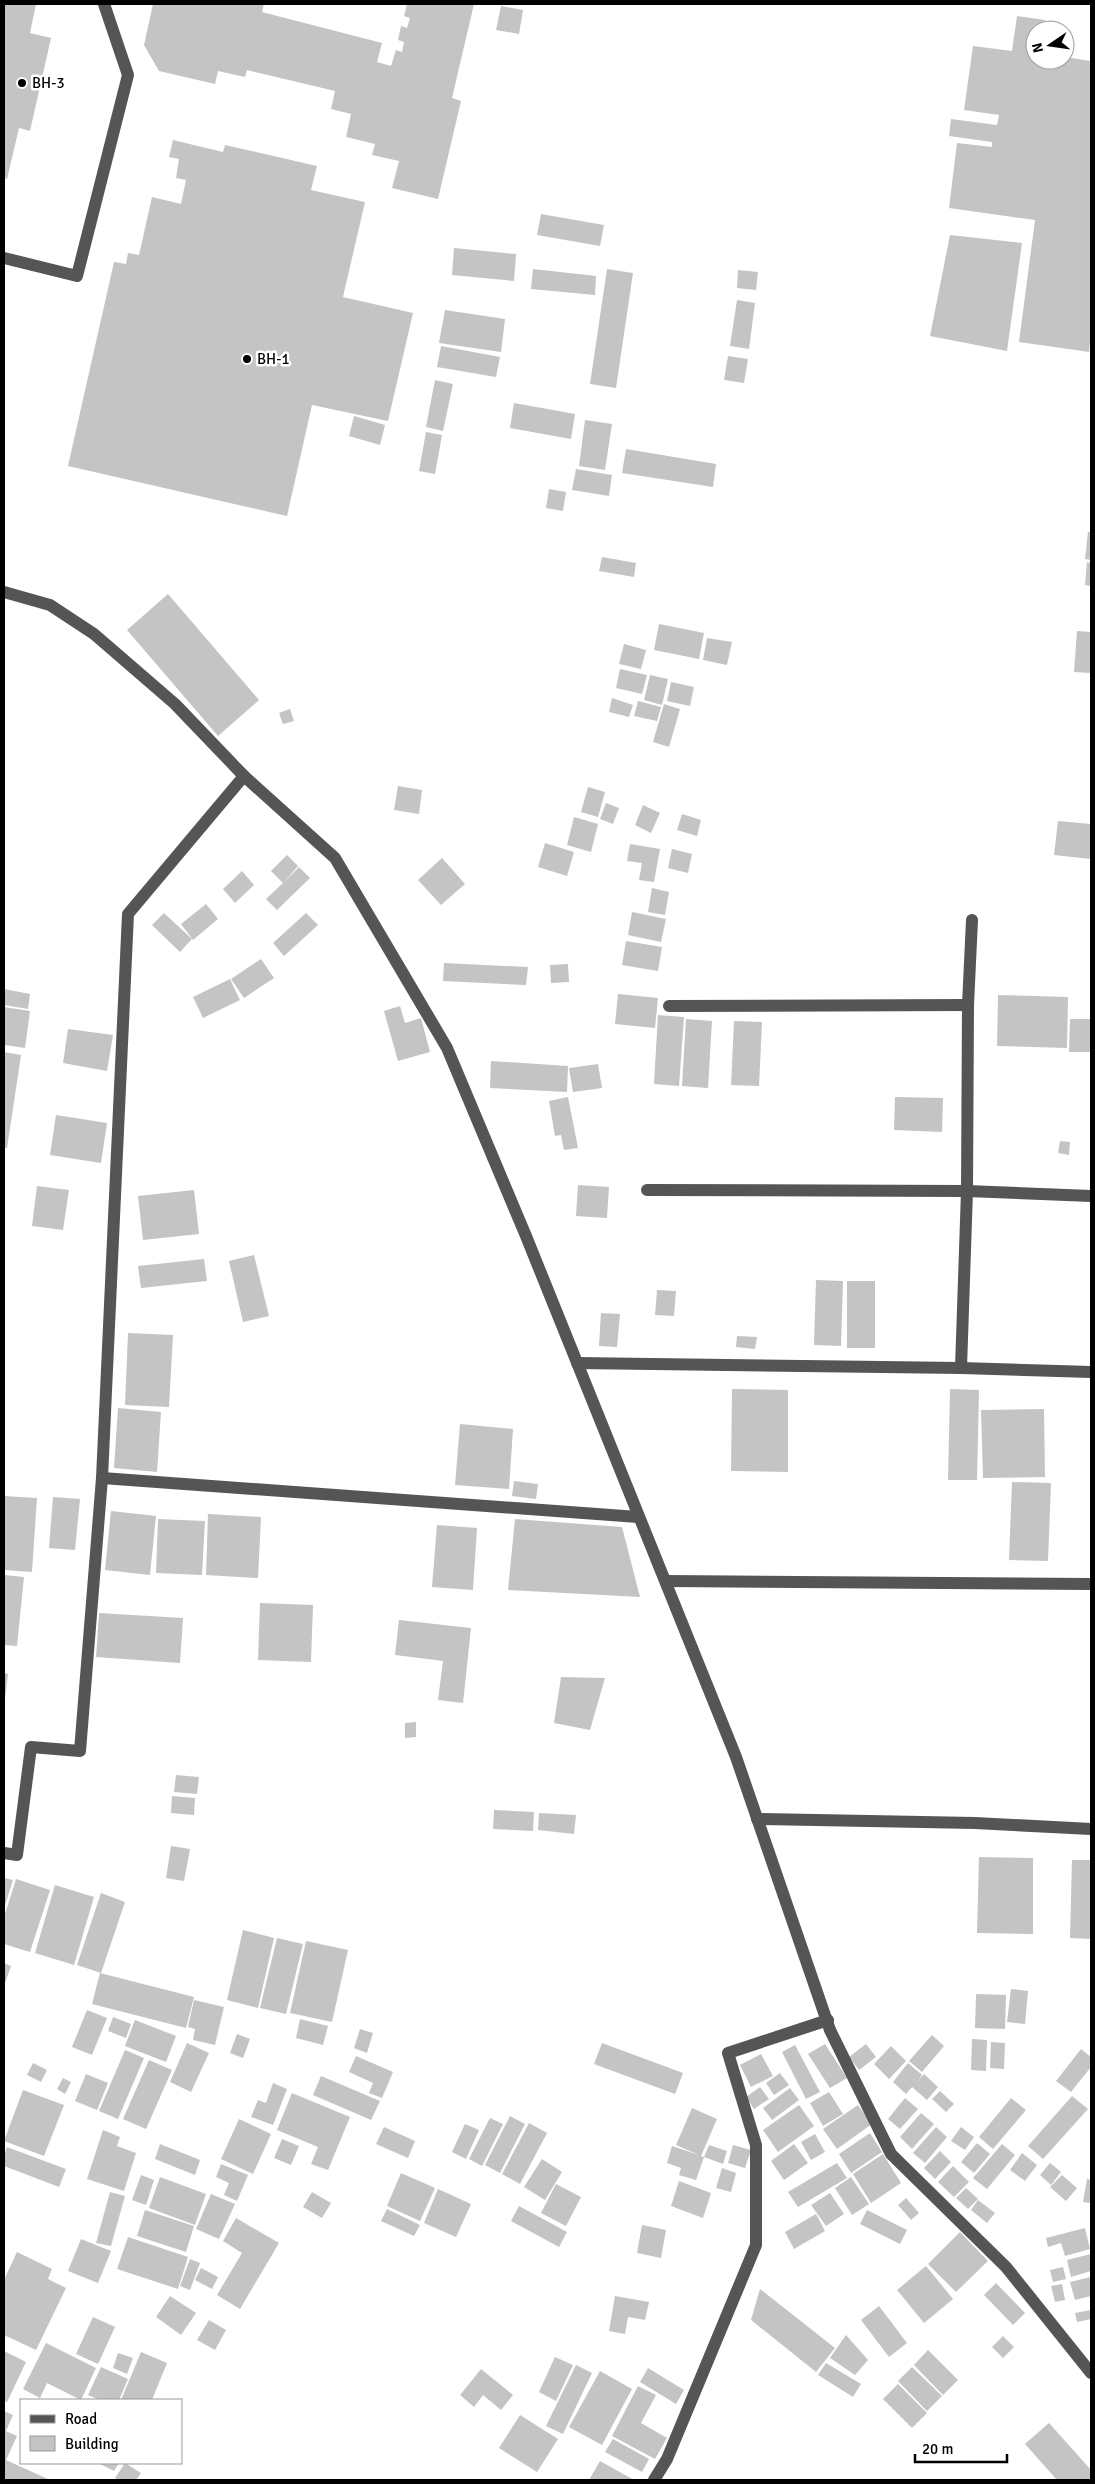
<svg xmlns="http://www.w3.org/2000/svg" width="1095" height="2484" font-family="Signika,sans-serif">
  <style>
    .building { fill: #c4c4c4 }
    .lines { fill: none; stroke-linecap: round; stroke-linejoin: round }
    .minor { stroke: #555; stroke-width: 12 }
    .poi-dot { fill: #000; stroke: #fff; stroke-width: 2 }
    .labels { text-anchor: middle; stroke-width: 5; stroke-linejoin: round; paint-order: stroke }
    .poi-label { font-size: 15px; fill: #000; stroke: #fff; text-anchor: start }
  </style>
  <rect width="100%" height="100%" fill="#fff"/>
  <g class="building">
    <polygon points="4,4 36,4 30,33 51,38 30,131 19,128 7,179 4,178"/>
    <polygon points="153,4 264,4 262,12 382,43 377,62 391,66 396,50 402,52 404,42 398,40 401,26 407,28 410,18 404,16 407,4 474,4 452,98 461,101 438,199 392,188 399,161 372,155 375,144 346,137 351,114 331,109 335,91 247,70 245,77 218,71 215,84 159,71 144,45"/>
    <polygon points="501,6 523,10 519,34 496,30"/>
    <polygon points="1017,16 1045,20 1044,30 1035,30 1035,60 1065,60 1065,57 1091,61 1091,331 1089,352 1019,342 1035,220 949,208 957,143 992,147 992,142 949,136 951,119 997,125 999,115 964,110 973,46 1012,51"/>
    <polygon points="173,140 223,152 225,145 317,166 311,190 365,202 343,297 413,313 388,421 312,405 287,516 68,466 114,262 126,264 128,253 139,255 152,197 181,204 186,180 176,178 179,159 169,157"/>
    <polygon points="541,214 604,225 600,246 537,235"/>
    <polygon points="950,235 1022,243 1007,351 930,336"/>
    <polygon points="454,248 516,254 514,281 452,275"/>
    <polygon points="533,269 596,276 595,295 531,289"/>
    <polygon points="607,269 633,273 616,388 590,384"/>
    <polygon points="738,270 758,272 756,290 737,288"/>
    <polygon points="737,300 755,303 749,349 730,346"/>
    <polygon points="445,310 505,319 501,352 439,343"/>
    <polygon points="441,346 500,357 496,377 437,367"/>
    <polygon points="728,356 748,359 744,383 724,380"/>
    <polygon points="435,380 453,384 443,431 426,427"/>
    <polygon points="514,403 575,414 571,439 510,428"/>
    <polygon points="354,416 385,425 380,445 349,436"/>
    <polygon points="585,420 612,424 605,470 579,466"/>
    <polygon points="426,432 442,435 435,474 419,471"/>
    <polygon points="626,449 716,464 713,487 622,473"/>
    <polygon points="576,469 612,475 609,496 572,490"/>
    <polygon points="549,489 566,492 563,511 546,508"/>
    <polygon points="1088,532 1091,532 1091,560 1085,559"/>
    <polygon points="602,557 636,563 634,577 599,571"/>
    <polygon points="1087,562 1091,563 1091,586 1085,585"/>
    <polygon points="168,594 259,700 218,736 127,630"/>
    <polygon points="659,624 704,633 699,659 654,650"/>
    <polygon points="1077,631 1091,632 1091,673 1074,672"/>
    <polygon points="707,638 732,642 727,665 703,660"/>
    <polygon points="624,644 646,650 641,669 619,664"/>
    <polygon points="620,669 647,675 642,694 616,688"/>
    <polygon points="650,675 668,679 662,705 644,700"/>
    <polygon points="671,682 694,687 690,706 667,701"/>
    <polygon points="612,698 633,705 629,717 609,712"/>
    <polygon points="638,701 661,707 657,721 634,716"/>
    <polygon points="664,704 680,709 669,747 653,742"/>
    <polygon points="290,709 294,721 283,724 279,713"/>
    <polygon points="398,786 422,790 419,814 394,810"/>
    <polygon points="588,787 605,792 598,817 581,812"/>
    <polygon points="606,803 619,808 613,824 600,819"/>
    <polygon points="643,805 660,813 651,833 635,825"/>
    <polygon points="682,814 701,820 697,836 677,830"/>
    <polygon points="574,817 598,824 591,852 567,845"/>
    <polygon points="1058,821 1091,824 1091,859 1054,855"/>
    <polygon points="545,843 574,852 567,876 538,867"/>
    <polygon points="630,844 660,849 654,882 639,880 642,863 627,861"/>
    <polygon points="672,849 692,854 688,873 668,868"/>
    <polygon points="287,855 298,866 284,882 299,867 310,878 277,910 266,899 283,883 271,871"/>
    <polygon points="442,858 465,884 441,905 418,880"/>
    <polygon points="242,871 254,885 235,903 223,889"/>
    <polygon points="652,888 669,892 665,915 648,912"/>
    <polygon points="206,904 218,919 193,940 181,924"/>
    <polygon points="632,912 666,919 661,942 628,935"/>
    <polygon points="164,913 192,939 180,952 152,925"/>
    <polygon points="306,913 318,925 284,956 273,943"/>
    <polygon points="626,941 662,947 658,971 622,965"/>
    <polygon points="261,959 274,978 244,998 231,979"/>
    <polygon points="444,963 528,967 526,985 443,981"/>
    <polygon points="568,964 569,982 551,983 550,965"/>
    <polygon points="230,979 240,1000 203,1018 193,997"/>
    <polygon points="4,989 30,994 28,1009 4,1005"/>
    <polygon points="618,994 658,998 655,1028 615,1024"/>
    <polygon points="998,995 1068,997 1067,1048 997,1046"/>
    <polygon points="400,1006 405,1023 421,1018 430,1052 398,1061 384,1011"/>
    <polygon points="4,1007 30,1011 25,1048 4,1045"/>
    <polygon points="658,1015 684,1017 679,1086 654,1084"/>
    <polygon points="686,1019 712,1021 708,1088 682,1086"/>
    <polygon points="1070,1019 1091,1019 1091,1052 1069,1052"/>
    <polygon points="734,1021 762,1022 759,1086 731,1085"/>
    <polygon points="68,1029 113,1035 107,1071 63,1063"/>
    <polygon points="4,1052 21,1055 7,1148 4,1148"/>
    <polygon points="491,1061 568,1066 567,1092 490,1088"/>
    <polygon points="598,1064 602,1088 573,1092 569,1068"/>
    <polygon points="568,1097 578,1148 564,1150 561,1135 555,1136 549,1101"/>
    <polygon points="895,1097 943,1098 942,1132 894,1130"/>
    <polygon points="56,1115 107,1123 101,1163 50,1155"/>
    <polygon points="1060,1141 1070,1142 1069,1155 1058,1153"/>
    <polygon points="578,1185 609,1187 607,1218 576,1216"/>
    <polygon points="37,1186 69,1190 63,1230 32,1226"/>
    <polygon points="194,1190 199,1234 143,1240 138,1196"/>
    <polygon points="254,1255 269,1316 243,1322 229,1261"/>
    <polygon points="204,1259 207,1281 141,1288 138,1266"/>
    <polygon points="816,1280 843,1281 841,1346 814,1345"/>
    <rect x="847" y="1281" width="28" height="67"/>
    <polygon points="657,1290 676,1291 674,1316 655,1315"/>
    <polygon points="601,1313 620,1314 617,1347 599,1346"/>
    <polygon points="128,1333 173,1335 169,1407 125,1405"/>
    <polygon points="737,1336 757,1337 755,1349 736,1347"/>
    <polygon points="732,1389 788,1390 788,1472 731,1471"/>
    <polygon points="950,1389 979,1390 977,1480 948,1480"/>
    <polygon points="118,1408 161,1412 157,1472 114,1468"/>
    <polygon points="1044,1409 1045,1477 983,1478 981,1410"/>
    <polygon points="460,1424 513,1429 509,1489 455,1485"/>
    <polygon points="514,1481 538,1484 536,1499 512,1496"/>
    <polygon points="1012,1482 1051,1483 1048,1561 1009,1560"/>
    <polygon points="4,1496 37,1498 32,1572 4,1570"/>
    <polygon points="53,1497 80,1499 75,1550 49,1548"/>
    <polygon points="111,1511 156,1516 150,1575 105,1570"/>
    <polygon points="208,1514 261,1517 258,1578 206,1575"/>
    <polygon points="158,1519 205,1521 202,1575 156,1573"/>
    <polygon points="515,1519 622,1527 640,1597 508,1590"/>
    <polygon points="437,1525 477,1528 473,1590 432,1587"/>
    <polygon points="4,1575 24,1577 17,1646 4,1645"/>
    <polygon points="260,1603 313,1605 311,1662 258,1660"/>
    <polygon points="99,1613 183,1618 180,1663 96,1657"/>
    <polygon points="399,1620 471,1628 463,1703 438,1700 443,1661 395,1655"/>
    <polygon points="4,1673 8,1674 5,1698 4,1698"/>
    <polygon points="561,1677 605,1678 590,1730 554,1723"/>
    <polygon points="416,1722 416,1737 405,1738 405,1723"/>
    <polygon points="176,1775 199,1777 197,1794 174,1792"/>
    <polygon points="172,1796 195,1798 194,1815 171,1813"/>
    <polygon points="494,1810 534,1812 533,1831 493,1829"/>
    <polygon points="539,1813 576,1815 574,1834 538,1830"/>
    <polygon points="171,1846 190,1849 184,1881 166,1878"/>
    <polygon points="979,1857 1033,1858 1033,1934 977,1933"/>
    <polygon points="1072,1860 1091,1860 1091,1939 1070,1938"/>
    <polygon points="4,1878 13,1880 4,1909"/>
    <polygon points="16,1879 50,1890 30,1952 4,1944 4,1917"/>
    <polygon points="55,1885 94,1897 74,1965 35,1953"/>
    <polygon points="101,1893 125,1902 101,1973 77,1965"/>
    <polygon points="243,1930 274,1938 258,2008 227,2000"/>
    <polygon points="277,1938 303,1944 286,2014 260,2008"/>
    <polygon points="306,1941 348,1950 332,2022 290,2013"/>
    <polygon points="4,1963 11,1966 4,1986"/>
    <polygon points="100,1973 194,1997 186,2028 92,2004"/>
    <polygon points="1011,1989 1028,1991 1025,2024 1007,2022"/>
    <polygon points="976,1994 1006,1995 1005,2029 975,2028"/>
    <polygon points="194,2000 224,2007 215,2045 193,2040 195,2029 188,2027"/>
    <polygon points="87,2010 107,2018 92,2055 72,2047"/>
    <polygon points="113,2017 131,2024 126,2038 108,2031"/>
    <polygon points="300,2019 328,2026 323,2045 296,2038"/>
    <polygon points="135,2020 176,2036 166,2062 125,2046"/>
    <polygon points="360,2029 373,2033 367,2053 354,2048"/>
    <polygon points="237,2034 250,2039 243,2058 230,2053"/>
    <polygon points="932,2035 944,2046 922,2072 909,2061"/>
    <polygon points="972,2039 987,2040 986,2071 971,2070"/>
    <polygon points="991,2042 1005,2043 1004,2069 990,2068"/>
    <polygon points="187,2043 209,2053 191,2092 170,2082"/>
    <polygon points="602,2043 683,2073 675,2094 594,2064"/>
    <polygon points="825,2044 847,2078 830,2088 808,2054"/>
    <polygon points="866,2044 876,2057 859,2070 849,2057"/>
    <polygon points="795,2045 820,2092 806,2099 782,2052"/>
    <polygon points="891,2046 906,2061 889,2079 874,2064"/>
    <polygon points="1081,2049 1091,2057 1091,2067 1071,2092 1056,2081"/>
    <polygon points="125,2050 144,2058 118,2119 99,2111"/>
    <polygon points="761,2054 773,2076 751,2087 740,2065"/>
    <polygon points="356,2056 393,2072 382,2098 369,2093 373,2083 349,2072"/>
    <polygon points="149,2060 172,2070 146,2129 123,2119"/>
    <polygon points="33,2063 47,2070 41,2082 27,2075"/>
    <polygon points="908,2063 922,2075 918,2081 924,2074 938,2087 927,2100 912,2087 906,2094 893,2082"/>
    <polygon points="780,2073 789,2085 774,2095 766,2083"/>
    <polygon points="86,2074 108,2083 97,2110 75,2101"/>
    <polygon points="321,2076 380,2101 371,2120 313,2095"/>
    <polygon points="63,2078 71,2082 65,2094 57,2089"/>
    <polygon points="273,2083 287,2089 273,2125 251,2117 258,2100 266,2103"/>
    <polygon points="760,2087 769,2099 754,2109 746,2097"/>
    <polygon points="790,2088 799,2100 772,2120 763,2108"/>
    <polygon points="23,2090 64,2105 44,2156 4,2141"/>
    <polygon points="940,2091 954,2104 946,2112 932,2099"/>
    <polygon points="829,2092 843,2114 823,2126 810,2103"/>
    <polygon points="292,2093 350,2117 328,2170 311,2164 318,2147 277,2130"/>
    <polygon points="1072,2096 1088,2109 1043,2159 1028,2146"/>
    <polygon points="905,2098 918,2109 900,2129 888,2119"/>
    <polygon points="1011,2098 1026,2110 993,2149 979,2137"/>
    <polygon points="799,2105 814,2126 778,2152 763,2130"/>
    <polygon points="858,2105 872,2124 837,2149 823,2129"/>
    <polygon points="692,2108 717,2119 701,2156 704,2157 696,2180 679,2175 681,2168 667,2163 672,2146 699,2155 676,2145"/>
    <polygon points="921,2113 934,2124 912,2149 900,2137"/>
    <polygon points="510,2116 525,2124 500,2173 485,2165"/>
    <polygon points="490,2118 503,2124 482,2166 469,2159"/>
    <polygon points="239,2119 271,2134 253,2174 221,2159"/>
    <polygon points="529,2123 547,2133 520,2184 502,2174"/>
    <polygon points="465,2124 479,2130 466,2159 452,2152"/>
    <polygon points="384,2127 415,2141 408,2158 376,2144"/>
    <polygon points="936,2127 947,2137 925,2163 913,2153"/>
    <polygon points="961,2127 974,2137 965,2150 951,2141"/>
    <polygon points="103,2130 120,2137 117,2146 136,2153 124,2191 87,2179"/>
    <polygon points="870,2133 882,2152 851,2173 839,2154"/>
    <polygon points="815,2134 825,2152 811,2160 801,2142"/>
    <polygon points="282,2139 299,2146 291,2165 274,2158"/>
    <polygon points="977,2143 990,2154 974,2173 961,2162"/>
    <polygon points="160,2144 200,2160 195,2175 155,2159"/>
    <polygon points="794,2144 808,2163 784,2180 771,2161"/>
    <polygon points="1002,2144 1015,2155 987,2189 973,2178"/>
    <polygon points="709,2145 727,2151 723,2164 704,2157"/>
    <polygon points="733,2145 751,2150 745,2168 728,2163"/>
    <polygon points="7,2147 66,2169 59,2187 4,2166 4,2156"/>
    <polygon points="940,2151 951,2162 935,2179 924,2168"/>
    <polygon points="1022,2153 1037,2165 1025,2181 1010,2170"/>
    <polygon points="883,2154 901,2183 871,2203 853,2174"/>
    <polygon points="542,2159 562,2172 545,2200 524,2187"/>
    <polygon points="837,2163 847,2178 798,2207 788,2192"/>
    <polygon points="1050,2163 1061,2172 1051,2185 1040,2175"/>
    <polygon points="221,2164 248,2175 237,2201 224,2195 229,2183 216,2177"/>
    <polygon points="953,2166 969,2182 954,2197 938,2182"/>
    <polygon points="722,2168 736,2173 731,2192 716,2188"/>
    <polygon points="401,2173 435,2188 420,2221 387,2206"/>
    <polygon points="141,2175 154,2180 146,2205 132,2200"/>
    <polygon points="1062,2175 1077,2188 1066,2201 1050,2187"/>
    <polygon points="160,2177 206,2194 195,2225 149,2208"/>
    <polygon points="851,2177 869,2204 852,2215 835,2188"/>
    <polygon points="1087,2179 1091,2180 1091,2203 1083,2202"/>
    <polygon points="679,2181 711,2193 703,2218 671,2206"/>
    <polygon points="556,2184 581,2197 566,2226 541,2213"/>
    <polygon points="966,2188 978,2199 968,2209 956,2198"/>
    <polygon points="438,2189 471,2204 456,2237 424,2223"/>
    <polygon points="110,2192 125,2196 111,2246 96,2243"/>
    <polygon points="312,2192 331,2203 322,2218 303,2207"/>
    <polygon points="830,2193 844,2214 826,2226 811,2205"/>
    <polygon points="211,2194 235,2204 219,2239 196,2229"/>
    <polygon points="906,2198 919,2213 911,2220 898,2205"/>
    <polygon points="978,2200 995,2213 987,2223 971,2210"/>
    <polygon points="519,2206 567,2232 559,2247 511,2221"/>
    <polygon points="387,2209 420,2225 414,2236 381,2221"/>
    <polygon points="145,2210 194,2226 186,2252 137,2236"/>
    <polygon points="867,2210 907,2230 900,2244 860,2224"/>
    <polygon points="816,2214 825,2231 794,2249 785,2232"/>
    <polygon points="236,2218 279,2243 240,2309 217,2295 242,2253 223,2241"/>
    <polygon points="642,2225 666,2230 661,2258 637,2253"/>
    <polygon points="1085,2228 1090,2249 1065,2256 1061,2243 1048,2247 1046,2238"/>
    <polygon points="960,2232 988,2261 956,2292 928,2264"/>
    <polygon points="128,2237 188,2257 178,2289 117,2269"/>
    <polygon points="81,2239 111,2251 98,2283 68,2271"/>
    <polygon points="17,2252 52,2269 48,2279 66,2288 36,2350 4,2335 4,2280"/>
    <polygon points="1091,2254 1091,2271 1071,2277 1067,2260"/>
    <polygon points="190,2259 200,2263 190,2290 180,2286"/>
    <polygon points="926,2266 953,2299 924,2323 897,2290"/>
    <polygon points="1063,2267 1066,2279 1053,2282 1050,2270"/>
    <polygon points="201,2268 218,2277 212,2289 195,2280"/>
    <polygon points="1091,2277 1091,2296 1075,2300 1070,2282"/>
    <polygon points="996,2283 1025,2313 1013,2325 984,2295"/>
    <polygon points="1062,2284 1065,2300 1055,2302 1051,2286"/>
    <polygon points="760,2289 835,2348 816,2372 751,2320"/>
    <polygon points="170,2296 196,2313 181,2335 156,2317"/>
    <polygon points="615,2296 649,2302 645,2320 628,2317 625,2334 609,2331"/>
    <polygon points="879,2306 907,2343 889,2357 861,2320"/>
    <polygon points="1091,2310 1091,2319 1077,2322 1075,2313"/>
    <polygon points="93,2317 115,2327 98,2364 76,2354"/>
    <polygon points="209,2320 226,2330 215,2350 197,2340"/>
    <polygon points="846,2335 868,2360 855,2375 830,2358"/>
    <polygon points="1003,2336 1014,2347 1003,2358 992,2347"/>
    <polygon points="46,2343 96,2368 81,2400 47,2383 40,2398 23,2389"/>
    <polygon points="928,2350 958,2380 943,2395 914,2365"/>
    <polygon points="4,2351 26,2362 7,2402 4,2401"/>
    <polygon points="141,2352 167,2363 152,2400 121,2400"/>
    <polygon points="118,2353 133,2358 127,2374 113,2368"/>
    <polygon points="555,2357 573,2365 556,2401 539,2392"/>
    <polygon points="826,2363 861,2384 853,2397 818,2375"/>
    <polygon points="576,2365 592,2373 563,2434 546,2426"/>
    <polygon points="101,2367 128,2379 119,2400 100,2400 88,2395"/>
    <polygon points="912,2367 942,2396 927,2411 898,2381"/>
    <polygon points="648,2368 684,2390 676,2404 640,2382"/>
    <polygon points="481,2369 513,2395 501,2410 483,2395 474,2407 460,2395"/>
    <polygon points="600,2371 632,2389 602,2445 569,2427"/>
    <polygon points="898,2384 927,2413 912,2428 883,2399"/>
    <polygon points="638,2386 656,2395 641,2423 667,2438 655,2459 612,2436"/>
    <polygon points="4,2411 13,2415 6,2431 17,2436 6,2460 50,2480 4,2480"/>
    <polygon points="520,2415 558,2439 537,2472 499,2448"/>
    <polygon points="1049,2423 1091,2470 1091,2480 1057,2480 1025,2444"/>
    <polygon points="613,2439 649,2459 642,2472 605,2452"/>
    <polygon points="600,2461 634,2480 589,2480"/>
    <polygon points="98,2463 119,2463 114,2471"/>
    <polygon points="125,2463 141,2473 136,2480 119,2480 115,2478"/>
  </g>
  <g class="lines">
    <g class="minor">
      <polyline points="4,258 77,276 128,75 104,4"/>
      <polyline points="4,592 50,605 94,634 175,704 244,776 128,914 102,1478 80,1751 31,1747 17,1855 4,1853"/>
      <polyline points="244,776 335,858 447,1048 526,1236 736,1757 830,2030 891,2154 1006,2267 1091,2373"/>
      <polyline points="669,1006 968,1005"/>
      <polyline points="647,1190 967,1191 1091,1196"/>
      <polyline points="577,1363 961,1368 1091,1372"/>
      <polyline points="961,1368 967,1191 968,1005 972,920"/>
      <polyline points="102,1478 638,1517"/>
      <polyline points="666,1581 1091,1584"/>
      <polyline points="757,1819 975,1823 1091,1829"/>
      <polyline points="654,2480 667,2459 756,2245 756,2145 728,2053 828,2020"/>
    </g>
  </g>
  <g class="poi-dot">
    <circle cx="22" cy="83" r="5"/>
    <circle cx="247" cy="359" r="5"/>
  </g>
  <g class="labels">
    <g class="poi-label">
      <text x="32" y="88">BH-3</text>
      <text x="257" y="364">BH-1</text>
    </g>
  </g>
  <rect width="1095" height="2484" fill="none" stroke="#000000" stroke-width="10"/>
  <rect x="20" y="2399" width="162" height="65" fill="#ffffff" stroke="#999999"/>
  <rect x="30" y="2415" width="25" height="8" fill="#555555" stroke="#999999"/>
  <text x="65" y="2424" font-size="15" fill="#000000">Road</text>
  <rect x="30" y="2436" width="25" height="15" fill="#c4c4c4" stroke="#999999"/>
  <text x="65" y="2449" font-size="15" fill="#000000">Building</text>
  <g transform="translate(1050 45) rotate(257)"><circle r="24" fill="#ffffff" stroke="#999999"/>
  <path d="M0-4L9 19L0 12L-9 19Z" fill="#000000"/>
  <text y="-8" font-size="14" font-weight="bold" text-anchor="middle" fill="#000000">N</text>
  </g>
  <path d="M915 2454v8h92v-8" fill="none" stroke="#000000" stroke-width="2.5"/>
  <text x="922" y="2454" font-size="15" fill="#000000" stroke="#ffffff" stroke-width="4" paint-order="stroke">20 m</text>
</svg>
